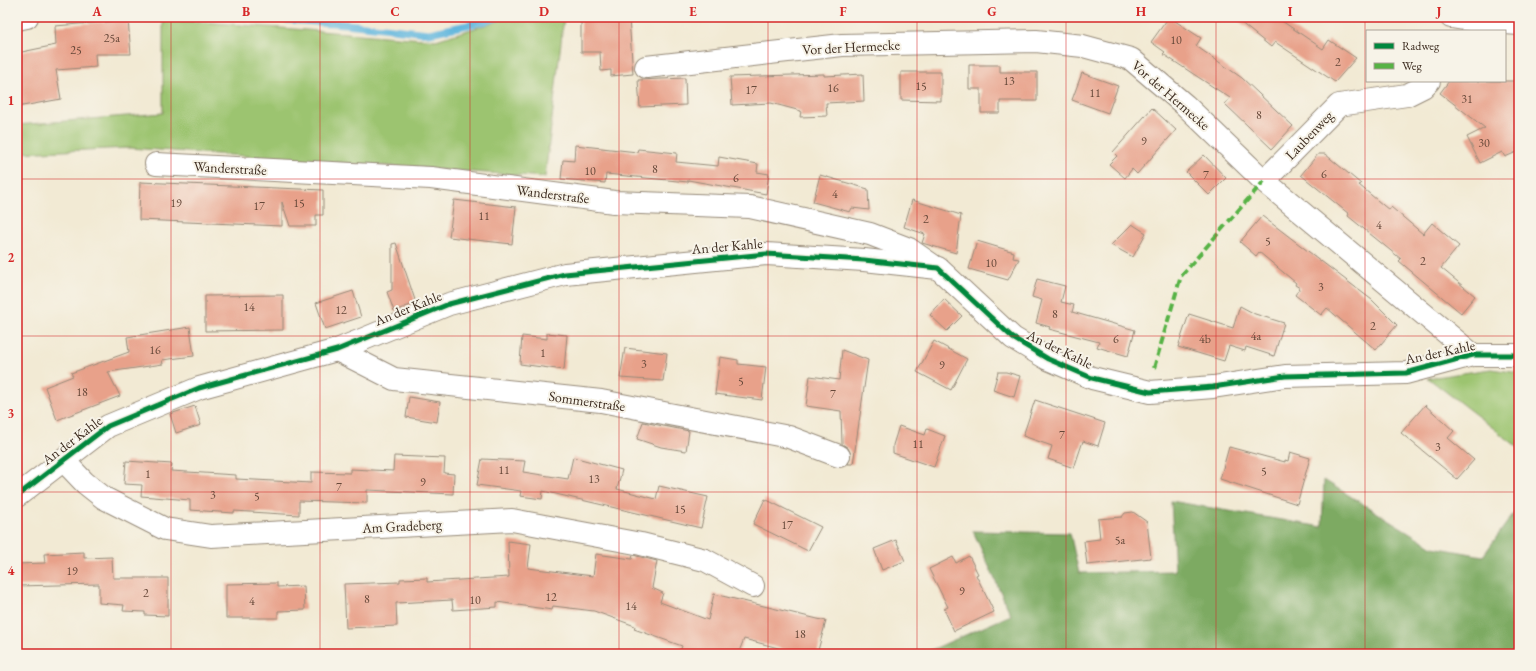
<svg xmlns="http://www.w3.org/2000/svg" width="1536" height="671" font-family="'EB Garamond',serif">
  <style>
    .green { fill: #9cc470; stroke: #6c7747 }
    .forest { fill: #7daa62; stroke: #5c6a40 }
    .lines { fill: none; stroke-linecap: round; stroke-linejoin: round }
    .stream { stroke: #62b7de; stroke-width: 7 }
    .building { fill: #e8a18a }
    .street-casing { stroke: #968a79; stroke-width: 24 }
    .street { stroke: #fff; stroke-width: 22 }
    .quiet { stroke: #57b245; stroke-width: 4; stroke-dasharray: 8 4; stroke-linecap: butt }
    .cycleway-casing { stroke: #f7f3e8; stroke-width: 8 }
    .cycleway { stroke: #00873e; stroke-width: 5 }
    .grid { fill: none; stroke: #d62828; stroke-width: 1; stroke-opacity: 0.55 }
    .labels { text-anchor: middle; stroke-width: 4; stroke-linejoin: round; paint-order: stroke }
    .number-label { font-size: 12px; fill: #664839 }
    .street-label { font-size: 14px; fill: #3b2a1e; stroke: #f7f3e8 }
    .neatline { fill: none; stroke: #d62828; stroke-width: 1.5 }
    .grid-label { font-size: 13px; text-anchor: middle; font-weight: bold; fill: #d62828 }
  </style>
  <rect width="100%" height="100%" fill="#f7f3e8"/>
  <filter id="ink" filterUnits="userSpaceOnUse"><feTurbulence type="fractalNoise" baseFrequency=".025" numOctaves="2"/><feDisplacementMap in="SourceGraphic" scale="8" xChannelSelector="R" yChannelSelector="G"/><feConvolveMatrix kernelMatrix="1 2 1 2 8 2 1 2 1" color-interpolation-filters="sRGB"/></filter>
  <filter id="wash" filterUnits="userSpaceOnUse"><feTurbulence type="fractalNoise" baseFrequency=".012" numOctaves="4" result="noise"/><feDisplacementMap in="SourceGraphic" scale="16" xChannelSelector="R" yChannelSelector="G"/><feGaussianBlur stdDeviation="0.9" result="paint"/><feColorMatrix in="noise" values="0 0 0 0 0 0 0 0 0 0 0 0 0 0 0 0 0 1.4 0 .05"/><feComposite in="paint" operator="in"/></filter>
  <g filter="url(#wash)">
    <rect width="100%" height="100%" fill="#f2ead4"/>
    <g class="green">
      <polygon points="511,17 564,17 545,177 130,148 17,153 17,125 163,113 163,19 436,40"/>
      <polygon points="1491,369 1519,373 1519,448 1428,378"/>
    </g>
    <polygon class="forest" points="1324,480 1433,547 1483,556 1513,514 1519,519 1519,654 922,654 1011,615 973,531 1070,533 1079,573 1175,571 1171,501 1322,527"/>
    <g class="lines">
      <polyline class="stream" points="245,17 346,24 429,33 487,21 499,17"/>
    </g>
    <g id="blocks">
      <g class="building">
        <polygon points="581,17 629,18 633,74 611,76 611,70 601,71 600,52 581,52"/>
        <polygon points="1169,17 1201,38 1196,46 1242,78 1293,126 1272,149 1225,104 1230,98 1163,54 1165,52 1151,42"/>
        <polygon points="1234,17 1276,17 1323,49 1329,40 1356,58 1335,82 1275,42 1271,47"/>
        <polygon points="128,20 131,54 95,54 96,67 56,70 61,99 17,107 17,53 56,45 55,26"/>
        <polygon points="969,65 1000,65 1000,72 1037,72 1037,101 1000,101 1000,113 981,113 981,89 969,89"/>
        <polygon points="901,72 941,72 941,101 901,100"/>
        <polygon points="1082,73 1118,86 1108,113 1072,100"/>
        <polygon points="824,74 824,76 863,74 864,101 826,103 827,116 800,117 801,111 771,103 732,105 730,77"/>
        <polygon points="685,78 686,105 640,107 638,80"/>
        <polygon points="1449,81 1519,81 1519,151 1505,157 1502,152 1480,163 1467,137 1485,128 1440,93"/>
        <polygon points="1152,108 1176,130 1137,174 1132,169 1125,178 1109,164 1117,156 1113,152"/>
        <polygon points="575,145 637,152 638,149 677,153 676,162 718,166 719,157 758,164 757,172 769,174 766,194 688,180 688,182 606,174 605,183 561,179 563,160 574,161"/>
        <polygon points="1318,154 1325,154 1361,184 1359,185 1389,210 1391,207 1423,234 1432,223 1459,246 1441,268 1475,296 1461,313 1399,261 1401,259 1348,216 1349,214 1301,175"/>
        <polygon points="1204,155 1226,178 1209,195 1186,172"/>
        <polygon points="820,175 868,189 869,210 852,208 850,212 813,202"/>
        <polygon points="140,182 323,190 323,215 316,215 316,226 290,226 282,202 282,226 139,220"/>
        <polygon points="454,200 516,207 512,244 449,237"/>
        <polygon points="912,200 961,215 956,253 922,243 925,234 904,227"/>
        <polygon points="1262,216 1372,300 1397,325 1376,350 1327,308 1321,315 1295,295 1300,288 1295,285 1296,283 1259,252 1256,256 1240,242"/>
        <polygon points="1132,224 1146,233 1133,257 1111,245"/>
        <polygon points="977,241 1014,252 1013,258 1019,259 1008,280 969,269"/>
        <polygon points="396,243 416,303 394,311 387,292 392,290 392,244"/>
        <polygon points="1037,279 1065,286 1061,302 1074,305 1072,312 1135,330 1128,356 1097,347 1099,342 1049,329 1050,327 1036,323 1042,300 1032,297"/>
        <polygon points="353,291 361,317 325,329 316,303"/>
        <polygon points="283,295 283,330 205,331 205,296"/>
        <polygon points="944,299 962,316 947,331 930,315"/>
        <polygon points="1240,306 1255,314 1284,323 1274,356 1246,347 1245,351 1229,346 1224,361 1178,347 1189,314 1233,328"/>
        <polygon points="190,327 194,356 162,360 163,364 108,372 120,396 57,420 45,387 73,376 71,373 129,352 127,337"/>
        <polygon points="547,333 567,335 564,370 520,364 522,336 547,339"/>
        <polygon points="934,341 967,359 951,390 917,372"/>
        <polygon points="625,348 667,353 663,381 620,378"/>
        <polygon points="842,350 868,360 853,464 848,464 851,454 848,448 842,444 841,411 806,406 810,376 839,380"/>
        <polygon points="720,357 738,360 738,364 766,367 762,400 715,394"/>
        <polygon points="998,372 1006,372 1020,376 1014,397 993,390"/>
        <polygon points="409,397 440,402 437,422 406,417"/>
        <polygon points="1035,400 1105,423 1098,446 1083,441 1074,468 1048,459 1052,446 1023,436"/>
        <polygon points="1425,405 1454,431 1448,438 1474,460 1457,479 1401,433"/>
        <polygon points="195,406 201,425 176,433 170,414"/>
        <polygon points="643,422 689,431 686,451 661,447 637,439"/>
        <polygon points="899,426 925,435 927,429 945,436 934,467 893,453 893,445"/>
        <polygon points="1229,447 1285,462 1285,460 1288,461 1290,452 1310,458 1297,504 1220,479"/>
        <polygon points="394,456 445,458 444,473 454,474 453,494 367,490 367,503 299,501 299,515 234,511 234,513 190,510 190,500 141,496 142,485 124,484 126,461 172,464 171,471 236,475 236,479 311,483 311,472 350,473 350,469 393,471"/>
        <polygon points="573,457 622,470 617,489 656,499 659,486 708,497 701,528 543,491 542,499 520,496 521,491 477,485 482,459 525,461 523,472 568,479"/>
        <polygon points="765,499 821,527 808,551 753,524"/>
        <polygon points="1133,512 1147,522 1151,558 1087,565 1084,541 1100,539 1098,519 1122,517 1125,513"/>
        <polygon points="896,540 905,561 882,570 874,549"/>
        <polygon points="508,541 531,544 528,568 593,576 596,554 632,559 633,555 657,561 652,588 663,593 660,602 708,620 714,594 826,621 817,654 789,654 790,651 744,639 738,654 679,654 682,646 634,629 635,626 594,611 553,606 552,610 497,602 497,607 453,610 452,600 396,603 397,626 346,628 344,584 400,582 400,579 427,578 427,582 509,577"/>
        <polygon points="84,552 84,558 112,557 113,578 168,578 168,616 145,615 145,612 123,611 124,605 99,603 99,584 17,586 17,564 45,563 44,554"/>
        <polygon points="969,556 978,574 976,575 994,612 954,631 944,609 948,607 929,569 953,557 956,563"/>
        <polygon points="277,583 277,587 304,586 305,610 278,611 278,618 226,618 226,584"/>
      </g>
    </g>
  </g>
  <g filter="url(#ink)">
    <use href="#blocks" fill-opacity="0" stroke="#968a79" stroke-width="1"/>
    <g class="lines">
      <defs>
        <g id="street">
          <polyline points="1451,17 1476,21 1519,24"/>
          <polyline points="17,19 27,17"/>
          <polyline points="646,67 842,45 1036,41 1083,46 1131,59 1185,105 1264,181 1473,355"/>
          <polyline points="156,164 431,178 614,202 750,207 870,234 909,249 935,267"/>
          <polyline points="1264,181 1339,105 1407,95 1423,87 1429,81"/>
          <polyline points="337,350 394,379 601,401 789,437 839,456"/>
          <polyline points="64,461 85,483 104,498 165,529 211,536 512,520 641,544 705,560 753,586"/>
          <polyline points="17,496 108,426 199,388 337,350 449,304 565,274 766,254 864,260 938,268 1013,338 1048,359 1092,378 1150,392 1213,387 1285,376 1406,373 1473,355 1519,355"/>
        </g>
      </defs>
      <use href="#street" class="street-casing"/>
      <use href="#street" class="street"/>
      <polyline class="quiet" points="1154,368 1181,276 1264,181"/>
      <defs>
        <polyline id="cycleway" points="17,496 108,426 199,388 337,350 449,304 565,274 766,254 864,260 938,268 1013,338 1048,359 1092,378 1150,392 1213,387 1285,376 1406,373 1473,355 1519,355"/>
      </defs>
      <use href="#cycleway" class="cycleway-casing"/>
      <use href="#cycleway" class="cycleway"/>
    </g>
  </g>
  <path class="grid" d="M 171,17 L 171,654M 320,17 L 320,654M 470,17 L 470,654M 619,17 L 619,654M 768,17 L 768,654M 917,17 L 917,654M 1066,17 L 1066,654M 1216,17 L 1216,654M 1365,17 L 1365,654M 17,179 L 1519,179M 17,336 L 1519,336M 17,492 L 1519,492"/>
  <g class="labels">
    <g class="number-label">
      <text x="112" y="42">25a</text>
      <text x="1176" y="44">10</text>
      <text x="76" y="54">25</text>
      <text x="1338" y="66">2</text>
      <text x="1009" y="85">13</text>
      <text x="921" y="90">15</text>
      <text x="833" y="92">16</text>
      <text x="751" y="94">17</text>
      <text x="1095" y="97">11</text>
      <text x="1467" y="103">31</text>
      <text x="1259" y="119">8</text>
      <text x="1144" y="145">9</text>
      <text x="1484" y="147">30</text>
      <text x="655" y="173">8</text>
      <text x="590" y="175">10</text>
      <text x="1324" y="178">6</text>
      <text x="1206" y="179">7</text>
      <text x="736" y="182">6</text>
      <text x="835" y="198">4</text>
      <text x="176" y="207">19</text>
      <text x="299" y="207">15</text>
      <text x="259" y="210">17</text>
      <text x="484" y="220">11</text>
      <text x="926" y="223">2</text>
      <text x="1379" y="229">4</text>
      <text x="1268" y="245">5</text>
      <text x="1423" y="265">2</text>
      <text x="991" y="267">10</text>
      <text x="1321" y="291">3</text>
      <text x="249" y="311">14</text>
      <text x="341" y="314">12</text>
      <text x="1055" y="318">8</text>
      <text x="1373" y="330">2</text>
      <text x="1256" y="340">4a</text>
      <text x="1116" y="343">6</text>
      <text x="1205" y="343">4b</text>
      <text x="155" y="354">16</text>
      <text x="543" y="357">1</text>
      <text x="644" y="368">3</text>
      <text x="942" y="369">9</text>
      <text x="741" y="385">5</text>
      <text x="82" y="396">18</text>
      <text x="833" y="398">7</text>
      <text x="1062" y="439">7</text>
      <text x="918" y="448">11</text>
      <text x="1438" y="451">3</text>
      <text x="504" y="474">11</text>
      <text x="1264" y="475">5</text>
      <text x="148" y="478">1</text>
      <text x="594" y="483">13</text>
      <text x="423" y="486">9</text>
      <text x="339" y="491">7</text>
      <text x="213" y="499">3</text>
      <text x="257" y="500">5</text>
      <text x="680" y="513">15</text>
      <text x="787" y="529">17</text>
      <text x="1120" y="544">5a</text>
      <text x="72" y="575">19</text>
      <text x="962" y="595">9</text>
      <text x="146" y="597">2</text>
      <text x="551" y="601">12</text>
      <text x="367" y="603">8</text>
      <text x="475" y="604">10</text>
      <text x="252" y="605">4</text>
      <text x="631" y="610">14</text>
      <text x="800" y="638">18</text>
    </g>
    <g class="street-label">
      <text transform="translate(851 47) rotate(-3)" y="5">Vor der Hermecke</text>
      <text transform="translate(1171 95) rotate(41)" y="5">Vor der Hermecke</text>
      <text transform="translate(1309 135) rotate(-46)" y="5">Laubenweg</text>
      <text transform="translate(230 168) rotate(3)" y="5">Wanderstraße</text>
      <text transform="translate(553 194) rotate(7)" y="5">Wanderstraße</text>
      <text transform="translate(727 246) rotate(-5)" y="5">An der Kahle</text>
      <text transform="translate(408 308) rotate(-22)" y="5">An der Kahle</text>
      <text transform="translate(1060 349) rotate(26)" y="5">An der Kahle</text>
      <text transform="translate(1440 352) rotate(-12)" y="5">An der Kahle</text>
      <text transform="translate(587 401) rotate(8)" y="5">Sommerstraße</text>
      <text transform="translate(72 440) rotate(-37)" y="5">An der Kahle</text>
      <text transform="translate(402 526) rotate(-3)" y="5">Am Gradeberg</text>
    </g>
  </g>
  <rect width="1536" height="671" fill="none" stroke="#f7f3e8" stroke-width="44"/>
  <rect x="1366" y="30" width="140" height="52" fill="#f7f3e8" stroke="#aca397"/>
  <rect x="1374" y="43" width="20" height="6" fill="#00873e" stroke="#aca397"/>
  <text x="1402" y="50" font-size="12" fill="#3b2a1e">Radweg</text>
  <rect x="1374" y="63" width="20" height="6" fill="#57b245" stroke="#aca397"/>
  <text x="1402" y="70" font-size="12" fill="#3b2a1e">Weg</text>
  <rect x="22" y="22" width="1492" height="627" class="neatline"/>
  <g class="grid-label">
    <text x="97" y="16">A</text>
    <text x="246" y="16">B</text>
    <text x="395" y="16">C</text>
    <text x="544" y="16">D</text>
    <text x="693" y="16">E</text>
    <text x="843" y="16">F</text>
    <text x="992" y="16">G</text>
    <text x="1141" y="16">H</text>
    <text x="1290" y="16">I</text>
    <text x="1439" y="16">J</text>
    <text x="11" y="105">1</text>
    <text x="11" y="262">2</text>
    <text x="11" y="418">3</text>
    <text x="11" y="575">4</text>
  </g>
</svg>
